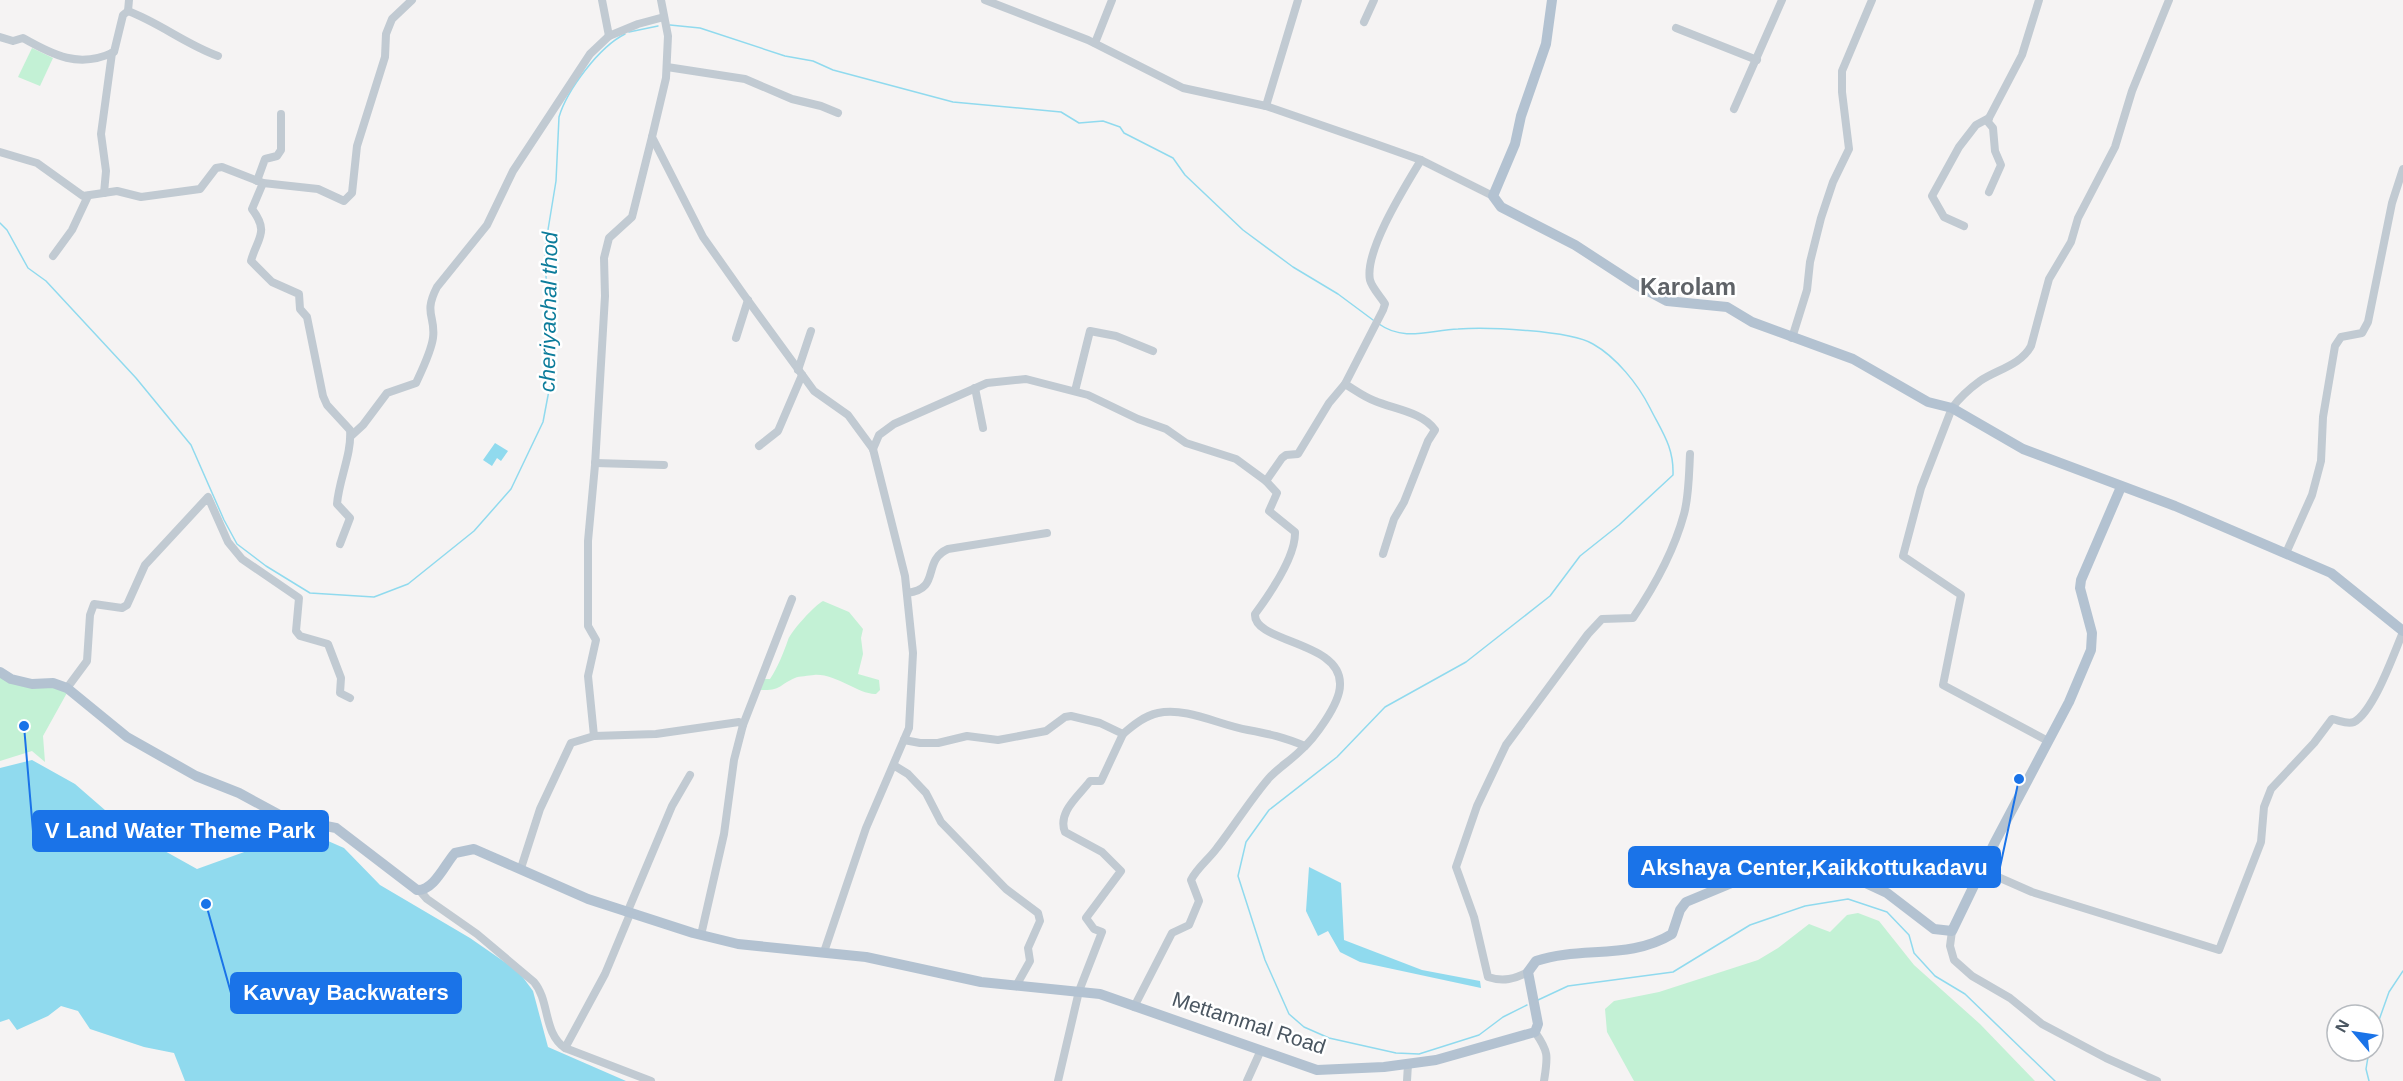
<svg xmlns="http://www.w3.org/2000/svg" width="2403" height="1081" font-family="Helvetica,sans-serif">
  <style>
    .green { fill: #c3f1d5 }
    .water { fill: #90daee }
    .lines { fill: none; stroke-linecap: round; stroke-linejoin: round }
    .stream { stroke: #90daee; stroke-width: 1.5 }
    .minor { stroke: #c1cad2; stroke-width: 8 }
    .major { stroke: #b3c2d1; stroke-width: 10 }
    .labels { text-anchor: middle; stroke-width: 5; stroke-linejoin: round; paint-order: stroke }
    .street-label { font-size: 21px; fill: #4a5661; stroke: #fff }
    .water-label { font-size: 22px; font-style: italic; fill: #0c7c9b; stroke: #fff }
    .quarter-label { font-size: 24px; font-weight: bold; fill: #5f6368; stroke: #fff }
    .leader { fill: none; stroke: #1a73e8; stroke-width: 2 }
    .callout-dot { fill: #1a73e8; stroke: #fff; stroke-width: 2 }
    .callout { fill: #1a73e8; stroke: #1a73e8; stroke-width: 2 }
    .callout-label { font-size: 22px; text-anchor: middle; font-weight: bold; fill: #fff }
  </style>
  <rect width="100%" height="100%" fill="#f5f3f3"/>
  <g class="green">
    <polygon points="32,48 53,58 40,86 18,77"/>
    <path d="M 823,601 L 849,612 L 863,629 L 861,638 L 863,654 L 858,674 L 879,680 L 880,690 L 876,694 C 859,695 835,673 814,675 C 809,676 799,676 795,678 C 780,684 781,691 761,690 L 759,688 L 764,679 L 770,679 C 778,667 783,654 788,640 C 791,631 815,605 823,601 Z"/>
    <polygon points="0,676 68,691 43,736 45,762 32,751 0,761"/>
    <polygon points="1858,913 1879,921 1914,965 1980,1024 2035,1081 1634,1081 1607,1032 1605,1009 1614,1001 1659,992 1758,960 1778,948 1809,924 1830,932 1847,915"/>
  </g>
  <g class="water">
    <polygon points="495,443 508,451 501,461 497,458 492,466 483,460"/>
    <polygon points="32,760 75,784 113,817 154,845 197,869 247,851 294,826 344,848 380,885 470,938 519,972 533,991 548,1047 626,1081 185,1081 174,1053 144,1047 90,1029 78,1011 61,1006 48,1016 17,1030 9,1019 0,1022 0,768"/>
    <polygon points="1309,867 1341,883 1344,940 1422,970 1480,981 1481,988 1360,962 1340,952 1328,931 1318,936 1306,911"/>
  </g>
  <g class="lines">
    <g class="stream">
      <polyline points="670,25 700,28 785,56 813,61 833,70 953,102 1061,112 1079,123 1103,121 1120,127 1124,133 1173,158 1185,175 1243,230 1293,267 1338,294 1373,320"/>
      <polyline points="629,32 658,26"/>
      <path d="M 0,223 L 7,230 L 28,268 L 46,281 L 136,378 L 191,445 L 224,520 L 237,544 L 266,566 L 310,593 L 374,597 L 408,584 L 474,531 L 511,489 L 543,422 L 550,385 L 545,248 L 556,181 L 559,117 C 567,90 599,47 625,34"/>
      <path d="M 1379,324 C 1404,342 1430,330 1458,329 C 1486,327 1570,330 1593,344 C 1616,357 1638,384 1650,408 C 1662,432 1674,447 1673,475 L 1619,525 L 1580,556 L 1550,596 L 1466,662 L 1385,707 L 1337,757 L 1269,810 L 1246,842 L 1238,876 L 1265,960 L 1289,1014 L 1304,1027 L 1329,1038 L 1396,1053 L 1419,1054 L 1479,1035 L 1503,1017 L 1527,1005"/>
      <polyline points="1538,1000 1568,986 1673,972 1750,925 1805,906 1848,899 1887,912 1909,935 1914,953 1935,976 1965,994 2055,1081"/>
      <polyline points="2373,1037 2389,992 2403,971"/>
      <polyline points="2369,1081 2366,1069 2369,1051"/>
    </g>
    <g class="minor">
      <polyline points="602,0 609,36"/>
      <polyline points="661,0 668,36 666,78 652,137 703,237 744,295 814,391 848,415 873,449 905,576 913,653 909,728 866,828 824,952"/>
      <polyline points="985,0 1088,40 1183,88 1266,106 1373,143 1421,160 1493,196"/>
      <polyline points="128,11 129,0"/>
      <polyline points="1364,22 1374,0"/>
      <polyline points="1676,28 1757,60"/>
      <path d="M 0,37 L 13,41 L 23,38 C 53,55 79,69 114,52 L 123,15 L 128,11 C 160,23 185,44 218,56"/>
      <polyline points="1095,43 1112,0"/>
      <polyline points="667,67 745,79 792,99 821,106 838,113"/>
      <polyline points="1266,106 1298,0"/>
      <polyline points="1734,109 1782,0"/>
      <polyline points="1989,118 1988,122 1993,128 1995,151 2001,165 1989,192"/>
      <polyline points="0,152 37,163 83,196 117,191 141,197 200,189 216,168 222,167 263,183 318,189 344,201 352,193 357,146 385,57 386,34 392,19 412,0"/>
      <polyline points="257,181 265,159 277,156 281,150 281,114"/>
      <path d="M 263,183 L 252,209 C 270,233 257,238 251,261 L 272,282 L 299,294 L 300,309 L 307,317 L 323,396 L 327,405 L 350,430 C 352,454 339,479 337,504 L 350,518 L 340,544"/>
      <polyline points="104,193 106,171 101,134 112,53"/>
      <polyline points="1964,226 1944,217 1932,196 1959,147 1976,125 1989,118 2022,55 2039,0"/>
      <polyline points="53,256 72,230 88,196"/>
      <polyline points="736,338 748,300"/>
      <polyline points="1792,338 1807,290 1810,262 1821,218 1833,182 1849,149 1842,92 1842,71 1872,0"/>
      <polyline points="798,370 811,331"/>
      <path d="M 1345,384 C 1355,390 1364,397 1375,401 C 1394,409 1423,412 1435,430 L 1428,441 L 1404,502 L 1394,519 L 1383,554"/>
      <polyline points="975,388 983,428"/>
      <polyline points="1075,391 1090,331 1116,336 1153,351"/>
      <path d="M 351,436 L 363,425 L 387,393 L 416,383 C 422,370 431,352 433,338 C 436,316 423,314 437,287 L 487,225 L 513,171 L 590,54 L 609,36 L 638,24 L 664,17"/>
      <polyline points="759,446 778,431 802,375"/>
      <path d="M 873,449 L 879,435 L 894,424 L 987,383 L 1026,379 L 1088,395 L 1138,419 L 1166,429 L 1186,443 L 1236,459 L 1266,481 L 1282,458 L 1286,455 L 1298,454 L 1329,403 L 1345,384 L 1383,310 L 1385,304 C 1381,297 1372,288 1370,280 C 1364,251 1406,185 1421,160"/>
      <polyline points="595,463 664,465"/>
      <polyline points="2286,553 2312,495 2321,461 2323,417 2335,346 2341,337 2362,333 2368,322 2392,203 2403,169"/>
      <path d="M 907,593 C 942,589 921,561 948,549 L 1047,533"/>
      <polyline points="67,688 87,661 90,615 94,604 122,608 127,605 145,565 208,497 228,542 242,559 299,598 296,631 300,636 328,644 341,678 340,693 350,698"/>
      <polyline points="743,725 792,599"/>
      <path d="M 1123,734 C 1133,725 1144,716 1158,713 C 1187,707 1219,725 1248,730 C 1270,734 1283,737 1305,746"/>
      <polyline points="594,736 656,734 739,722 743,725 734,760 724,834 701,935"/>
      <path d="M 904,740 L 920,743 L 938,743 L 967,736 L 998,740 L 1046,731 L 1065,717 L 1071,716 L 1100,723 L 1123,734 L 1101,781 L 1090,781 C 1079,796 1057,812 1065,832 L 1102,852 L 1121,871 L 1086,918 L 1094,929 L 1102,932 L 1079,991 L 1058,1081"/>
      <path d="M 2048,741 L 1943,685 L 1961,595 L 1903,556 L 1921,488 L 1952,408 C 1960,397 1969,389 1980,381 C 1996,370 2021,365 2031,346 L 2049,279 L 2071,242 L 2078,218 L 2115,147 L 2132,91 L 2169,0"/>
      <polyline points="895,766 908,774 926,793 941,822 1006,889 1038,913 1040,921 1028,948 1030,961 1016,986"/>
      <polyline points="521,868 540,809 571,743 594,736 588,676 596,640 588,626 588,541 595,465 605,296 604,258 609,238 632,217 652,137"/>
      <path d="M 1982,870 L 2032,892 L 2219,950 L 2261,842 L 2264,807 L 2271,789 L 2314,743 L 2332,719 C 2339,720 2347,725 2354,722 C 2374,711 2394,653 2403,632"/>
      <path d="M 420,891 L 427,899 L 477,934 L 534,982 C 550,1001 543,1033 565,1048"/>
      <polyline points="627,913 672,806 690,775"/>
      <polyline points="630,914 605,974 565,1048 651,1081"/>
      <polyline points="1952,931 1950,946 1954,960 1972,976 2010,998 2042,1024 2106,1058 2157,1081"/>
      <path d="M 1528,972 C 1515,979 1503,982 1488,977 L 1474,917 L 1456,867 L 1477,806 L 1506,745 L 1588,634 L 1602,619 L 1633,618 C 1654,587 1674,551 1684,514 C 1689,496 1689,473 1690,454"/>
      <path d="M 1134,1007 L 1172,933 L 1189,925 L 1199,901 L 1191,880 C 1197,868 1209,859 1217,848 C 1235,825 1250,800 1269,778 C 1278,768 1290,761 1300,751 C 1314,739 1340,704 1340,685 C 1342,641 1253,643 1255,614 C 1269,595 1296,557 1295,532 L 1269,511 L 1277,493 L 1266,481"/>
      <path d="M 1535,1032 C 1549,1052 1548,1056 1544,1081"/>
      <polyline points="1247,1081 1261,1050"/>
      <polyline points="1407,1081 1408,1064"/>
    </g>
    <g class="major">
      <polyline points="1552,0 1546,44 1521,116 1515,144 1493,196 1501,207 1575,245 1635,284 1667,301 1727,307 1752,322 1853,359 1928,402 1952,408 2023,449 2175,506 2331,573 2403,631"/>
      <path d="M 0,672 L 11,679 L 32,684 L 53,683 L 67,688 L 127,737 L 196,776 L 239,793 L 285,818 L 336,828 L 417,890 C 434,891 445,864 455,853 L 474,849 L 588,899 L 693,933 L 738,944 L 866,957 L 981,982 L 1100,994 L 1317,1070 L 1384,1067 L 1436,1060 L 1535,1032 L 1538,1024 L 1528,972 L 1536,961 C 1581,946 1630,960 1672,934 L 1680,910 L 1686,902 L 1739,880 L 1796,862 L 1844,873 L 1887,893 L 1934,929 L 1952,931 L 1995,842 L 2069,702 L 2091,650 L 2092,633 L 2080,588 L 2081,580 L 2121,487"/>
    </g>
  </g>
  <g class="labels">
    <g class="street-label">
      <text transform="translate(1249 1023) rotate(18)" y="7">Mettammal Road</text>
    </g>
    <g class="water-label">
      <text transform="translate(548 312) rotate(-89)" y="8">cheriyachal thod</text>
    </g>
    <g class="quarter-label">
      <text x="1688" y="295">Karolam</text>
    </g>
  </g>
  <path class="leader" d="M24 726L33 831M2019 779L2000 867M206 904L231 993"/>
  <g class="callout-dot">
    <circle cx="24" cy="726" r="6"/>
    <circle cx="2019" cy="779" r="6"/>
    <circle cx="206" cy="904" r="6"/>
  </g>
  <g class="callout">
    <rect x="33" y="811" width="295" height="40" rx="6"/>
    <rect x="1629" y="847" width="371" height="40" rx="6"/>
    <rect x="231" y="973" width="230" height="40" rx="6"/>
  </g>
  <g class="callout-label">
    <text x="180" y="838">V Land Water Theme Park</text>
    <text x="1814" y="875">Akshaya Center,Kaikkottukadavu</text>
    <text x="346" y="1000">Kavvay Backwaters</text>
  </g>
  <g transform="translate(2355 1033) rotate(299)"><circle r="28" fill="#ffffff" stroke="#b7bbc0" stroke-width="1.5"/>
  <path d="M0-4.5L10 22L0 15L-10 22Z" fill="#1a73e8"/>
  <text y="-9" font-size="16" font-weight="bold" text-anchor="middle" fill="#4a5661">N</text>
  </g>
</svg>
